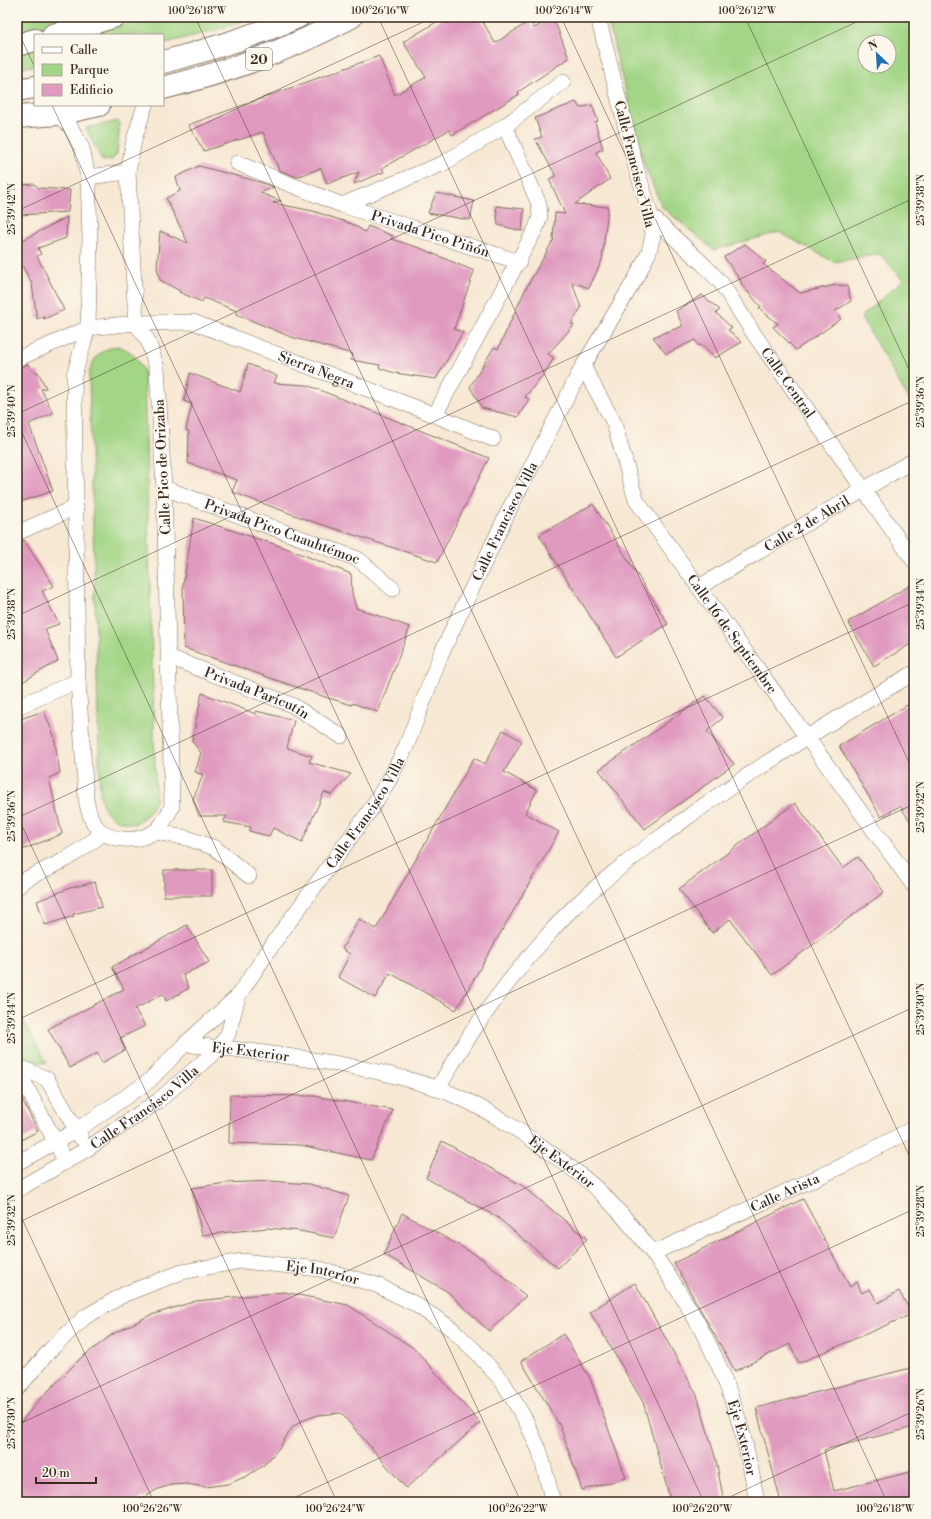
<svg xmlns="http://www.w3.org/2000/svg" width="931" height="1519" font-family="'Libre Bodoni',serif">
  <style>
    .green { fill: #a2d585; stroke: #6e8052; fill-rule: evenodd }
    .building { fill: #e09abf }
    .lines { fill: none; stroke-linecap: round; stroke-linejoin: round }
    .minor-casing { stroke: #7d6c5d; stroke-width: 16 }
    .primary-casing { stroke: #7d6c5d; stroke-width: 24 }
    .motorway-casing { stroke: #7d6c5d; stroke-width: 24 }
    .minor { stroke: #fff; stroke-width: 15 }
    .primary { stroke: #fff; stroke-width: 22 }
    .motorway { stroke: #fff; stroke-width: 22 }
    .ticks { fill: none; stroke: #3b2a1e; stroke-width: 1; stroke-opacity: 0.45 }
    .labels { text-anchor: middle; stroke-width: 3.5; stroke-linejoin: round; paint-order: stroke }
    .shield { fill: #fbf7ec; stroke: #75685c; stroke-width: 1 }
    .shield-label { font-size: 13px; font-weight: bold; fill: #3b2a1e }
    .street-label { font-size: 14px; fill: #3b2a1e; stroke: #fbf7ec }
    .neatline { fill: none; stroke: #3b2a1e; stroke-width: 1.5 }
    .ticks-label { font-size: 10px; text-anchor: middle; fill: #3b2a1e }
  </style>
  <rect width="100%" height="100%" fill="#fbf7ec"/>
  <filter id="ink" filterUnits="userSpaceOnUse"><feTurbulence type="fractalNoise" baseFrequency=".025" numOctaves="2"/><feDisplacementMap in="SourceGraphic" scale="8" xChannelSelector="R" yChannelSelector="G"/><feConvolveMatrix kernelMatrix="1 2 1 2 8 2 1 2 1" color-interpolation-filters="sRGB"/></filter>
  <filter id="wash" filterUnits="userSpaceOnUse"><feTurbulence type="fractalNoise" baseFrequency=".012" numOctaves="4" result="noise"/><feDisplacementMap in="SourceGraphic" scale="16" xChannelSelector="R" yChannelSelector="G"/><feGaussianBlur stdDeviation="0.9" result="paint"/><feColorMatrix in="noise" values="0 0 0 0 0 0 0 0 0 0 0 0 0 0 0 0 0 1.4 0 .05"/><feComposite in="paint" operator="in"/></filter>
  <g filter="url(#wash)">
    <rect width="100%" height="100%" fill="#f7e8d3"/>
    <g class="green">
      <polygon points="17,17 251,17 230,26 163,44 163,35 35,35 35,66 17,67"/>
      <path d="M 607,17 L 914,17 L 914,408 L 861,317 L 903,280 L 880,254 L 834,262 L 779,232 L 714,250 L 662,207 L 643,162 ZM 865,42 L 889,42 L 889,66 L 865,66 Z"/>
      <polygon points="117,121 120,123 117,154 112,160 102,161 86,128"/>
      <path d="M 118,346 C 134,351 137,359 144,372 L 156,799 L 149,813 L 135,824 C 115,822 103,815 100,794 L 89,374 C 92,358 102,348 118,346 Z"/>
      <polygon points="17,1009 47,1063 20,1060 17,1054"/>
    </g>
    <g id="blocks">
      <g class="building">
        <polygon points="445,17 480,17 495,43 530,21 534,28 553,17 569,58 518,92 520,94 452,135 449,130 382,168 384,172 354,184 359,172 327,184 321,168 297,177 279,170 263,132 204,151 188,125 379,56 395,95 426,77 403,42"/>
        <polygon points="576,102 580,108 592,105 598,121 595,122 603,149 596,152 610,179 575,204 608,207 602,260 589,288 572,282 581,308 571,324 574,325 548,354 554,358 546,371 525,397 529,399 518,417 482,408 470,387 494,347 498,349 526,288 554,239 553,239 555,213 565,214 549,179 556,176 535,139 542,137 535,118"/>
        <polygon points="199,166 260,182 274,187 260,193 281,201 273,203 313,211 352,224 365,232 368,226 393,236 391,239 420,248 474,271 454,329 463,332 436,379 395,373 379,368 380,365 351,360 353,354 291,337 236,314 237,311 204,298 202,302 179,292 180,291 160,280 157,268 160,231 188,243 166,198 180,191 176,177"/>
        <polygon points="34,184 39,188 70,190 68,212 20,215 18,185"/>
        <polygon points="436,193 474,201 470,220 428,213"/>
        <polygon points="496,206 524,209 522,231 498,225"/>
        <polygon points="67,217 66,238 38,248 41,254 37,256 64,310 44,319 43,316 37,319 32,284 17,256 17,243"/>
        <polygon points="745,244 766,261 763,264 800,293 836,285 847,286 851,301 834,312 841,319 796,350 773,327 778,324 759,308 761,307 741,284 742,283 724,257"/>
        <polygon points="702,295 720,310 716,313 732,328 728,330 742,342 715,358 701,345 699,346 695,340 666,354 653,337 683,326 676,311"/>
        <polygon points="28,364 33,372 38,372 46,388 41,389 53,413 29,424 53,491 17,503 17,368"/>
        <polygon points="248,364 277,376 274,383 307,385 489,458 437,562 308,520 232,492 237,480 188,463 189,431 186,430 192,404 184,401 190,373 240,392"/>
        <polygon points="593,504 668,624 616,657 539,535"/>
        <polygon points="194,518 286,548 351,574 352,593 356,608 410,627 378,712 352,703 352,705 325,697 184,648 183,585"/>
        <polygon points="24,540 54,586 42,591 59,624 45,629 58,661 17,685 17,542"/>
        <polygon points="914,583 914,642 874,666 848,622"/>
        <polygon points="202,693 256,714 256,711 294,720 287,748 312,756 309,762 351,774 332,795 324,792 302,842 273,828 269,836 249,831 251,827 223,822 227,816 199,816 193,799 203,775 195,772 201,753 192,741"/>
        <polygon points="705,696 723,718 707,731 734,764 645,829 599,770"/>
        <polygon points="909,704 914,712 914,827 900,806 881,817 839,746"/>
        <polygon points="44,711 54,736 60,773 49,778 62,834 17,852 17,720"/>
        <polygon points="503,730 522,741 504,772 537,790 525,813 559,832 456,1010 390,973 375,998 338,977 350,954 342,949 359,919 376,929 474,758 485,764"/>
        <polygon points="795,803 843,868 858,857 884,892 772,975 730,919 712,933 679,889"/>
        <rect x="164" y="870" width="48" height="26"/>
        <polygon points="95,882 102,907 73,914 74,916 45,925 37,901 70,888"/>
        <polygon points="187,925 209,962 183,975 189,988 166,1001 163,994 135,1009 145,1026 120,1038 125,1050 102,1063 97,1053 70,1068 48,1029 124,989 112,967"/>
        <polygon points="17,1089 38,1131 17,1142"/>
        <polygon points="230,1095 314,1096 393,1110 371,1160 300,1145 229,1143"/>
        <polygon points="442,1141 523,1186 587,1239 558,1268 497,1217 426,1178"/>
        <polygon points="270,1181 309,1184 349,1196 334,1238 300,1231 267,1228 202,1235 192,1188 226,1183"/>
        <polygon points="803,1199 850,1287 857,1282 862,1293 870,1289 878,1303 899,1291 912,1314 799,1363 790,1344 735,1371 674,1263"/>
        <polygon points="402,1213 481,1258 526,1296 489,1331 448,1292 384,1254"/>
        <polygon points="635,1283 697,1395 716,1460 724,1502 671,1502 643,1402 590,1312"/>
        <polygon points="284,1292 348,1305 415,1349 480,1423 406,1488 341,1413 318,1415 301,1421 292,1428 279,1448 264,1465 247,1476 228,1484 205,1487 186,1484 171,1485 158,1489 136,1502 28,1502 17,1497 17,1427 39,1400 81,1358 113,1334 148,1316 196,1301"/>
        <polygon points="563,1334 590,1378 626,1478 582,1490 560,1426 521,1361"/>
        <polygon points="914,1367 914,1427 824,1450 834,1491 914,1471 914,1502 781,1502 756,1408"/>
      </g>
    </g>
  </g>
  <g filter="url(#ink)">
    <use href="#blocks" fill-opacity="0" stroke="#7d6c5d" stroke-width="1"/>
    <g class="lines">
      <defs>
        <g id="minor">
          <path d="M 58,114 L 70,126 L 82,148 L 88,177 L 90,237 L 88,328 L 74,375 L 78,681 L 86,799 C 88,808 89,817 95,825 C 107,842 137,843 154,832 C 162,828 167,815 172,807 L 164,488 L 157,368 L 148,341 L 136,323 L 128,172 L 134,140 L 145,105"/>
          <path id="s1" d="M 237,163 L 342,205 L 519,262"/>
          <polyline points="88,177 128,172"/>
          <polyline points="342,205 444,163 505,126 563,82"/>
          <path id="s2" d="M 651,216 L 703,264 L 722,284 L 754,334 L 914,561"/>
          <path id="s3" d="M 17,359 L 88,328 L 136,323 L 193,322 L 435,415 L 493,439"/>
          <path id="s4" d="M 583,366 L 614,423 L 636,500 L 914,886"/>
          <polyline points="435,415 536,228 540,217 539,204 505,126"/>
          <path id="s5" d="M 164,488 L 358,559 L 393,589"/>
          <polyline points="17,533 76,507"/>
          <path id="s6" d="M 699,587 L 914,460"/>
          <path id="s7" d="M 169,657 L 292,705 L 341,736"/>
          <polyline points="17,707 78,681"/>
          <polyline points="155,832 187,838 215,848 249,876"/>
          <polyline points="17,888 24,880 67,859 104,833"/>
          <path id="s8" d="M 185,1044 C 206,1047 228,1048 249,1051 C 309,1059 370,1067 427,1085 C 466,1097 501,1118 534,1141 C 557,1158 581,1173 601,1193 C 654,1245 709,1330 732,1400 C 744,1433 751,1467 757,1502"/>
          <polyline points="17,1066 47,1079 81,1138"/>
          <polyline points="17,1069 66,1162"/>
          <path d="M 438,1089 C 466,1036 501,989 540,944 C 549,934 558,923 568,913 C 599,882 635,856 670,830 C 748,772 830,722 914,673"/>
          <path id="s9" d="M 17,1163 L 77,1130 L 149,1081 L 185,1044 L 238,996 L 275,941 L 371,809 L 389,780 L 406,747 L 441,654 L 508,512 L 583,366 L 636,278 L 649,252 L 653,235 L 651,216 L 635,164 L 598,17"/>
          <path id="s10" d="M 17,1190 L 87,1149 L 158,1101 L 218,1049 L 228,1034 L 238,997"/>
          <path id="s11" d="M 653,1253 L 842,1166 L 914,1128"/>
          <path id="s12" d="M 17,1389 L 51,1349 L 85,1317 L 125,1294 L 182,1272 L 241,1261 L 320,1269 L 377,1285 L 415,1304 L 452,1329 L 476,1352 L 503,1382 L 526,1421 L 540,1452 L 553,1502"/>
        </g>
        <g id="primary">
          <path d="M 163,62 C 209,50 254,36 298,17"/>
          <path d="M 163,88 C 228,72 292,49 351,17"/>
          <polyline points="17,90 35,87"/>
          <polyline points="17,117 58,114 99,105"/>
        </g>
        <g id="motorway">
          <polyline points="53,35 113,17"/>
          <polyline points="17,45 35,40"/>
        </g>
      </defs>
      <use href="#minor" class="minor-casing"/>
      <use href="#primary" class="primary-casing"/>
      <use href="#motorway" class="motorway-casing"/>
      <use href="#minor" class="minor"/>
      <use href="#primary" class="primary"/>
      <use href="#motorway" class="motorway"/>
    </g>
  </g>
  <path class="ticks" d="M 195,17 L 887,1502M 378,17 L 914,1166M 561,17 L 914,773M 745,17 L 914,380M 17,29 L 35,68M 52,105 L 704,1502M 17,211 L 434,17M 17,414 L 867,17M 17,422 L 521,1502M 17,616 L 914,198M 17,815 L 337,1502M 17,818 L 914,400M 17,1020 L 914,602M 17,1208 L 154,1502M 17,1223 L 914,804M 17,1425 L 914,1007M 285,1502 L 914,1209M 719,1502 L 914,1411"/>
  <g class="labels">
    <rect class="shield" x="246" y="48" width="26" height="22" rx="3"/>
    <g class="shield-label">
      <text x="259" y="64">20</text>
    </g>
    <g class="street-label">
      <text transform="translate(635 164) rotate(76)" y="5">Calle Francisco Villa</text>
      <text dy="5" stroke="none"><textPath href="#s1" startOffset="206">Privada Pico Piñón</textPath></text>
      <text dy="5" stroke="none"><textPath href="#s3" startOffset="315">Sierra Negra</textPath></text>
      <text dy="5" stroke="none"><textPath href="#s2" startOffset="217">Calle Central</textPath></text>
      <text transform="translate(162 467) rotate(-93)" y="5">Calle Pico de Orizaba</text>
      <text dy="5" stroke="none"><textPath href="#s9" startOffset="826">Calle Francisco Villa</textPath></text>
      <text dy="5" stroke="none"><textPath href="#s6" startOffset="125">Calle 2 de Abril</textPath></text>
      <text dy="5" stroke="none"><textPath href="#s5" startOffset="126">Privada Pico Cuauhtémoc</textPath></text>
      <text dy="5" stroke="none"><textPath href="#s4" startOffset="310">Calle 16 de Septiembre</textPath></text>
      <text dy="5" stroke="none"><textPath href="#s7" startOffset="95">Privada Paricutín</textPath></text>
      <text dy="5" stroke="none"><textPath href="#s9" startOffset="502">Calle Francisco Villa</textPath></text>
      <text dy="5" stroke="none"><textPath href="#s8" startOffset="66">Eje Exterior</textPath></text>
      <text dy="5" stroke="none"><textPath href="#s10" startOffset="152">Calle Francisco Villa</textPath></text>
      <text dy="5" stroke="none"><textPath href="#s8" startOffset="402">Eje Exterior</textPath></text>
      <text dy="5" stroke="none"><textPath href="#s11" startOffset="145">Calle Arista</textPath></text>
      <text dy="5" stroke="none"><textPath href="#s12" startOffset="349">Eje Interior</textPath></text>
      <text dy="5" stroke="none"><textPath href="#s8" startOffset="738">Eje Exterior</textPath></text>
    </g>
  </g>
  <rect width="931" height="1519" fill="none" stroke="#fbf7ec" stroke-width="44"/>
  <rect x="34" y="34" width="130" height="72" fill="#fbf7ec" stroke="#aea59a"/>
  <rect x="42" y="47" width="20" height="6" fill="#ffffff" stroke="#aea59a"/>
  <text x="70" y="54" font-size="12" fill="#3b2a1e">Calle</text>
  <rect x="42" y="64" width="20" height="12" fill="#a2d585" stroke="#aea59a"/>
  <text x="70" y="74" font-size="12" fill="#3b2a1e">Parque</text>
  <rect x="42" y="84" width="20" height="12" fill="#e09abf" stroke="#aea59a"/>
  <text x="70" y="94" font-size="12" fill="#3b2a1e">Edificio</text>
  <g transform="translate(877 54) rotate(335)"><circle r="19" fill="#fbf7ec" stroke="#aea59a"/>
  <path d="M0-3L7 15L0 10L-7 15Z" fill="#1f6fb2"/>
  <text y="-6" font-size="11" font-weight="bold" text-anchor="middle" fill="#3b2a1e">N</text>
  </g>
  <path d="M36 1477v6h60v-6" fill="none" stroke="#3b2a1e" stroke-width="2"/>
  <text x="42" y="1477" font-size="12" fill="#3b2a1e" stroke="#fbf7ec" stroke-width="3" paint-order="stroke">20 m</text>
  <rect x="22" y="22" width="887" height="1475" class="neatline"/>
  <g class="ticks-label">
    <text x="197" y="14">100°26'18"W</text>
    <text x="380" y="14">100°26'16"W</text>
    <text x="564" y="14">100°26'14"W</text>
    <text x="747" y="14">100°26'12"W</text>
    <text transform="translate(920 200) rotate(-90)" y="4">25°39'38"N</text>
    <text transform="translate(11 209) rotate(-90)" y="4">25°39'42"N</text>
    <text transform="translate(920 402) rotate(-90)" y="4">25°39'36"N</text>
    <text transform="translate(11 411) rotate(-90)" y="4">25°39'40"N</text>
    <text transform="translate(920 604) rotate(-90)" y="4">25°39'34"N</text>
    <text transform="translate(11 614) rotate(-90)" y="4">25°39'38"N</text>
    <text transform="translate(920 807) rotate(-90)" y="4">25°39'32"N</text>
    <text transform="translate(11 816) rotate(-90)" y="4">25°39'36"N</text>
    <text transform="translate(920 1009) rotate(-90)" y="4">25°39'30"N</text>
    <text transform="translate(11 1018) rotate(-90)" y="4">25°39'34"N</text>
    <text transform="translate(920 1211) rotate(-90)" y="4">25°39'28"N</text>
    <text transform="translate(11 1220) rotate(-90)" y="4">25°39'32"N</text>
    <text transform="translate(920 1414) rotate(-90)" y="4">25°39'26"N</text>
    <text transform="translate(11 1423) rotate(-90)" y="4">25°39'30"N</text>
    <text x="152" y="1512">100°26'26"W</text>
    <text x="335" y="1512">100°26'24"W</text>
    <text x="518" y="1512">100°26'22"W</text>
    <text x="702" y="1512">100°26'20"W</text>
    <text x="885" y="1512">100°26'18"W</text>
  </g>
</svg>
